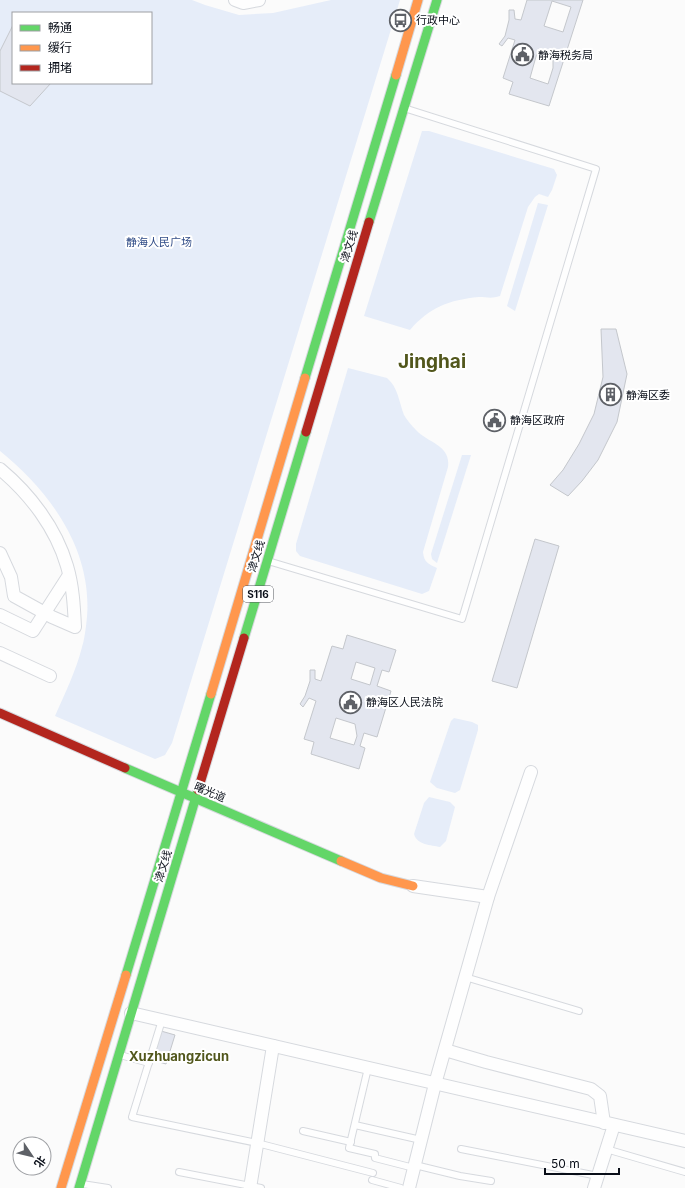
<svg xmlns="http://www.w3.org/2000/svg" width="685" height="1188" font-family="Inter,'Noto Sans SC',sans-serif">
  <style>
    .green { fill: #e6edf9; fill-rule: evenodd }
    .building { fill: #e3e6ef; stroke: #c4c7cc; fill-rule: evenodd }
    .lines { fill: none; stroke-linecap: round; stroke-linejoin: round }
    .lane-casing { stroke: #d6d9de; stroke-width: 8 }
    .street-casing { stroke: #d6d9de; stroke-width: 14 }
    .fast-casing { stroke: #d6d9de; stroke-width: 11 }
    .slow-casing { stroke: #d6d9de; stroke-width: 11 }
    .jam-casing { stroke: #d6d9de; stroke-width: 11 }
    .lane { stroke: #fefefe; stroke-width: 6 }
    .street { stroke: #fefefe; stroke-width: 12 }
    .fast { stroke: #63d668; stroke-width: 9 }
    .slow { stroke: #ff974d; stroke-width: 9 }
    .jam { stroke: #b3261e; stroke-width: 9 }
    .labels { text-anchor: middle; stroke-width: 4; stroke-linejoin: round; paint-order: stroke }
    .shield { fill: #fff; stroke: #53565d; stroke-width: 1 }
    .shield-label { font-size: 10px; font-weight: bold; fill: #090e18 }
    .poi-label { font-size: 11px; fill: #090e18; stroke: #fff; text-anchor: start }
    .park-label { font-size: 11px; fill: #304c87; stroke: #fff }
    .street-label { font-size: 11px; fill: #090e18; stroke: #fff }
    .quarter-label { font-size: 13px; font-weight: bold; fill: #52571c; stroke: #fff }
    .town-label { font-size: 19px; font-weight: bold; fill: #52571c; stroke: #fff }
  </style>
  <rect width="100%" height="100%" fill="#fbfbfb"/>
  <g class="green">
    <path d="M 0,0 L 192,0 L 205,5 L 239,15 L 273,13 L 331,0 L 400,0 L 172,743 L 165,755 L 155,759 L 55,716 C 65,693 76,671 82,647 C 84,641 85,633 86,626 C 96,555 53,494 0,451 ZM 13,13 L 151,13 L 151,83 L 13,83 Z"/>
    <path d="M 422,131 L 429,131 L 554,169 L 557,175 L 552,190 L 548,197 L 539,194 L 535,197 L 528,207 L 500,296 C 491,299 487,297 479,297 C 449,300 430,307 410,330 L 364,316 Z"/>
    <polygon points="538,203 548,205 515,311 507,306"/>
    <path d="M 348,368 L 387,378 C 398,387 399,402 404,415 C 407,420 412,426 416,430 C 428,443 451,445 448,467 L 423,552 C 424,562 428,564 437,568 L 429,591 L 422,594 L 300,556 L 296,551 L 296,544 Z"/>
    <polygon points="462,455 471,455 437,563 432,559 431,554"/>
    <polygon points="454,718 472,722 478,725 478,730 460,790 455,793 437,788 430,782 451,721"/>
    <path d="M 429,797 L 450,802 L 455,807 L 446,841 L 440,847 C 431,845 417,845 414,834 L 424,803 Z"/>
  </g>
  <g class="building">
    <path d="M 527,0 L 583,0 L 549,106 L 509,94 L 513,82 L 503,78 L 515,40 L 508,38 L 502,46 L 499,44 L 505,36 L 509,20 L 509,10 L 514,10 L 515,19 L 521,20 ZM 552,1 L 571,7 L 563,32 L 544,26 ZM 537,53 L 553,57 L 553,68 L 548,84 L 530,78 Z"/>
    <polygon points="13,25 13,83 51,83 30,106 0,91 0,51"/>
    <polygon points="601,329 616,329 627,374 617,422 598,460 582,481 568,496 550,485 563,470 579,444 594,414 603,377"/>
    <polygon points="535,539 559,546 517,688 492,681"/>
    <path d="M 347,635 L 396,650 L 389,672 L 382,670 L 377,686 L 391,691 L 377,737 L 364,733 L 360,746 L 365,748 L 359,769 L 311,754 L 314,742 L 304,739 L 316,701 L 309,698 L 303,707 L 300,704 L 305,696 L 310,681 L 310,670 L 315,670 L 315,679 L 321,681 L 332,646 L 343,649 ZM 356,662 L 375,668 L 370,685 L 351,679 ZM 336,718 L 355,724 L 357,736 L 354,745 L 330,738 Z"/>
    <polygon points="161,1031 175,1035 166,1064 152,1060"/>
  </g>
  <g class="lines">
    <defs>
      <g id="lane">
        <polyline points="268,561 462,619 596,169 404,108"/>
        <polyline points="465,977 579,1011"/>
        <polyline points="162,1020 132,1117 257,1143 373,1173"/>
        <polyline points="120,1055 149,1063"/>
        <polyline points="368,1068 349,1148 375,1154 375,1158 414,1168"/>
        <polyline points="355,1125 421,1140"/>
        <polyline points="303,1131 351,1142"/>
        <polyline points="461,1149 598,1176"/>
        <polyline points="606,1149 685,1172"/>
        <polyline points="415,1165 460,1176 491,1181"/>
        <polyline points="179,1172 261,1188"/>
        <polyline points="372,1180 401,1188"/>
        <polyline points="82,1184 108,1188"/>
      </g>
      <g id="street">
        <polyline points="235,0 243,3 259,0"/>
        <path d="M 0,469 C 30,494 56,528 67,566 C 73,586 74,607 75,627 L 52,617 L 14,596 L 11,577 L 0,553"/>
        <polyline points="0,615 33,631 69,575"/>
        <polyline points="0,653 50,676"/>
        <polyline points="413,886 488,897"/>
        <polyline points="131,1013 685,1141"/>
        <polyline points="445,1050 486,1062 591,1089 600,1096 604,1123"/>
        <polyline points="250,1188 273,1046"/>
        <polyline points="409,1188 435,1084 488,897 531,772"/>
        <polyline points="594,1188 614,1125"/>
      </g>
      <g id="fast">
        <polyline points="369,222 437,0"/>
        <polyline points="305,378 396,75"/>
        <polyline points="244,638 306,432"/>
        <polyline points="125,768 341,861"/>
        <polyline points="126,975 211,694"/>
        <polyline points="79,1188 198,790"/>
      </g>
      <g id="slow">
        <polyline points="396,75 418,0"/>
        <polyline points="211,694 305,378"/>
        <polyline points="341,861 381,878 413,886"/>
        <polyline points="61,1188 126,975"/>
      </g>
      <g id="jam">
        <polyline points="306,432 369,222"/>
        <polyline points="0,713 125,768"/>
        <polyline points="198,790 244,638"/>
      </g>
    </defs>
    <use href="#lane" class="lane-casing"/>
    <use href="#street" class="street-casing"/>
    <use href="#fast" class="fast-casing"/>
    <use href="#slow" class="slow-casing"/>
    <use href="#jam" class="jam-casing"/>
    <use href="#lane" class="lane"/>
    <use href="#street" class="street"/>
    <use href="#fast" class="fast"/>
    <use href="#slow" class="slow"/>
    <use href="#jam" class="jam"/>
  </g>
  <defs>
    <symbol id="bus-ring" viewBox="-11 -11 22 22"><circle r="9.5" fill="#fff" stroke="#5e6167" stroke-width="1.5"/><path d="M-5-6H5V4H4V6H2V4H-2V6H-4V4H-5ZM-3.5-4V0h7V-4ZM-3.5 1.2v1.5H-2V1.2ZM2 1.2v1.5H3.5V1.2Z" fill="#5e6167"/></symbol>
    <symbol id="civic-ring" viewBox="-11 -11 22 22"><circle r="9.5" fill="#fff" stroke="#5e6167" stroke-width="1.5"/><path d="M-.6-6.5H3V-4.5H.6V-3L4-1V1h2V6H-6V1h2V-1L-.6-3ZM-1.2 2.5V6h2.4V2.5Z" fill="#5e6167"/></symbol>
    <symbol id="building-ring" viewBox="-11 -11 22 22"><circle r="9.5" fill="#fff" stroke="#5e6167" stroke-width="1.5"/><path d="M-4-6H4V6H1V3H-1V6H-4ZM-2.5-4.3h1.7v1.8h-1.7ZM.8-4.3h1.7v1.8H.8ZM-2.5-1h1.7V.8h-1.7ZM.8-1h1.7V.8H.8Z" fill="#5e6167"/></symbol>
  </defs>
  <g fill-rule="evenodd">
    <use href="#bus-ring" x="388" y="8" width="25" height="25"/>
    <use href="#civic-ring" x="510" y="42" width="25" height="25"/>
    <use href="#building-ring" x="598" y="382" width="25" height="25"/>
    <use href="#civic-ring" x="482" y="408" width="25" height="25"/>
    <use href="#civic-ring" x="338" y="690" width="25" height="25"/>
  </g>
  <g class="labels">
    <rect class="shield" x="243" y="586" width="30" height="16" rx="3"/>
    <g class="shield-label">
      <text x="258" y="598">S116</text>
    </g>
    <g class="poi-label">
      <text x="416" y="24">行政中心</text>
      <text x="538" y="59">静海税务局</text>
      <text x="626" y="399">静海区委</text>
      <text x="510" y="424">静海区政府</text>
      <text x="366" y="706">静海区人民法院</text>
    </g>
    <g class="park-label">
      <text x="159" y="246">静海人民广场</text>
    </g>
    <g class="street-label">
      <text transform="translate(349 246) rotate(-73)" y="4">津文线</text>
      <text transform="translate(256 556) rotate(-73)" y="4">津文线</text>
      <text transform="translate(210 792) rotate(23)" y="4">曙光道</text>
      <text transform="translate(163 866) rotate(-73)" y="4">津文线</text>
    </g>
    <g class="quarter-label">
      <text x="179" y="1061">Xuzhuangzicun</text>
    </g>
    <g class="town-label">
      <text x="432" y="368">Jinghai</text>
    </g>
  </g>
  <rect x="12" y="12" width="140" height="72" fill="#ffffff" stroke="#9d9fa3"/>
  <rect x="20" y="25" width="20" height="6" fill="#63d668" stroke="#9d9fa3"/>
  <text x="48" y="32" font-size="12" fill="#090e18">畅通</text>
  <rect x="20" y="45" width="20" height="6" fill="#ff974d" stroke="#9d9fa3"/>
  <text x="48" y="52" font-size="12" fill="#090e18">缓行</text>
  <rect x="20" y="65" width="20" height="6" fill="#b3261e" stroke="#9d9fa3"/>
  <text x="48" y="72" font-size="12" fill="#090e18">拥堵</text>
  <g transform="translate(32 1156) rotate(125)"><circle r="19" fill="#ffffff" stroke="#9d9fa3"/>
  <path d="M0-3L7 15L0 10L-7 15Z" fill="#5e6167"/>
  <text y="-6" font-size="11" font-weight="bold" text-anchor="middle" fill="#090e18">北</text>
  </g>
  <path d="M545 1168v6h74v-6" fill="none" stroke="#090e18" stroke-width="2"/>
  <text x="551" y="1168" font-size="12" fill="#090e18" stroke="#ffffff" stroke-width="3" paint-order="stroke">50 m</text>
</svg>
